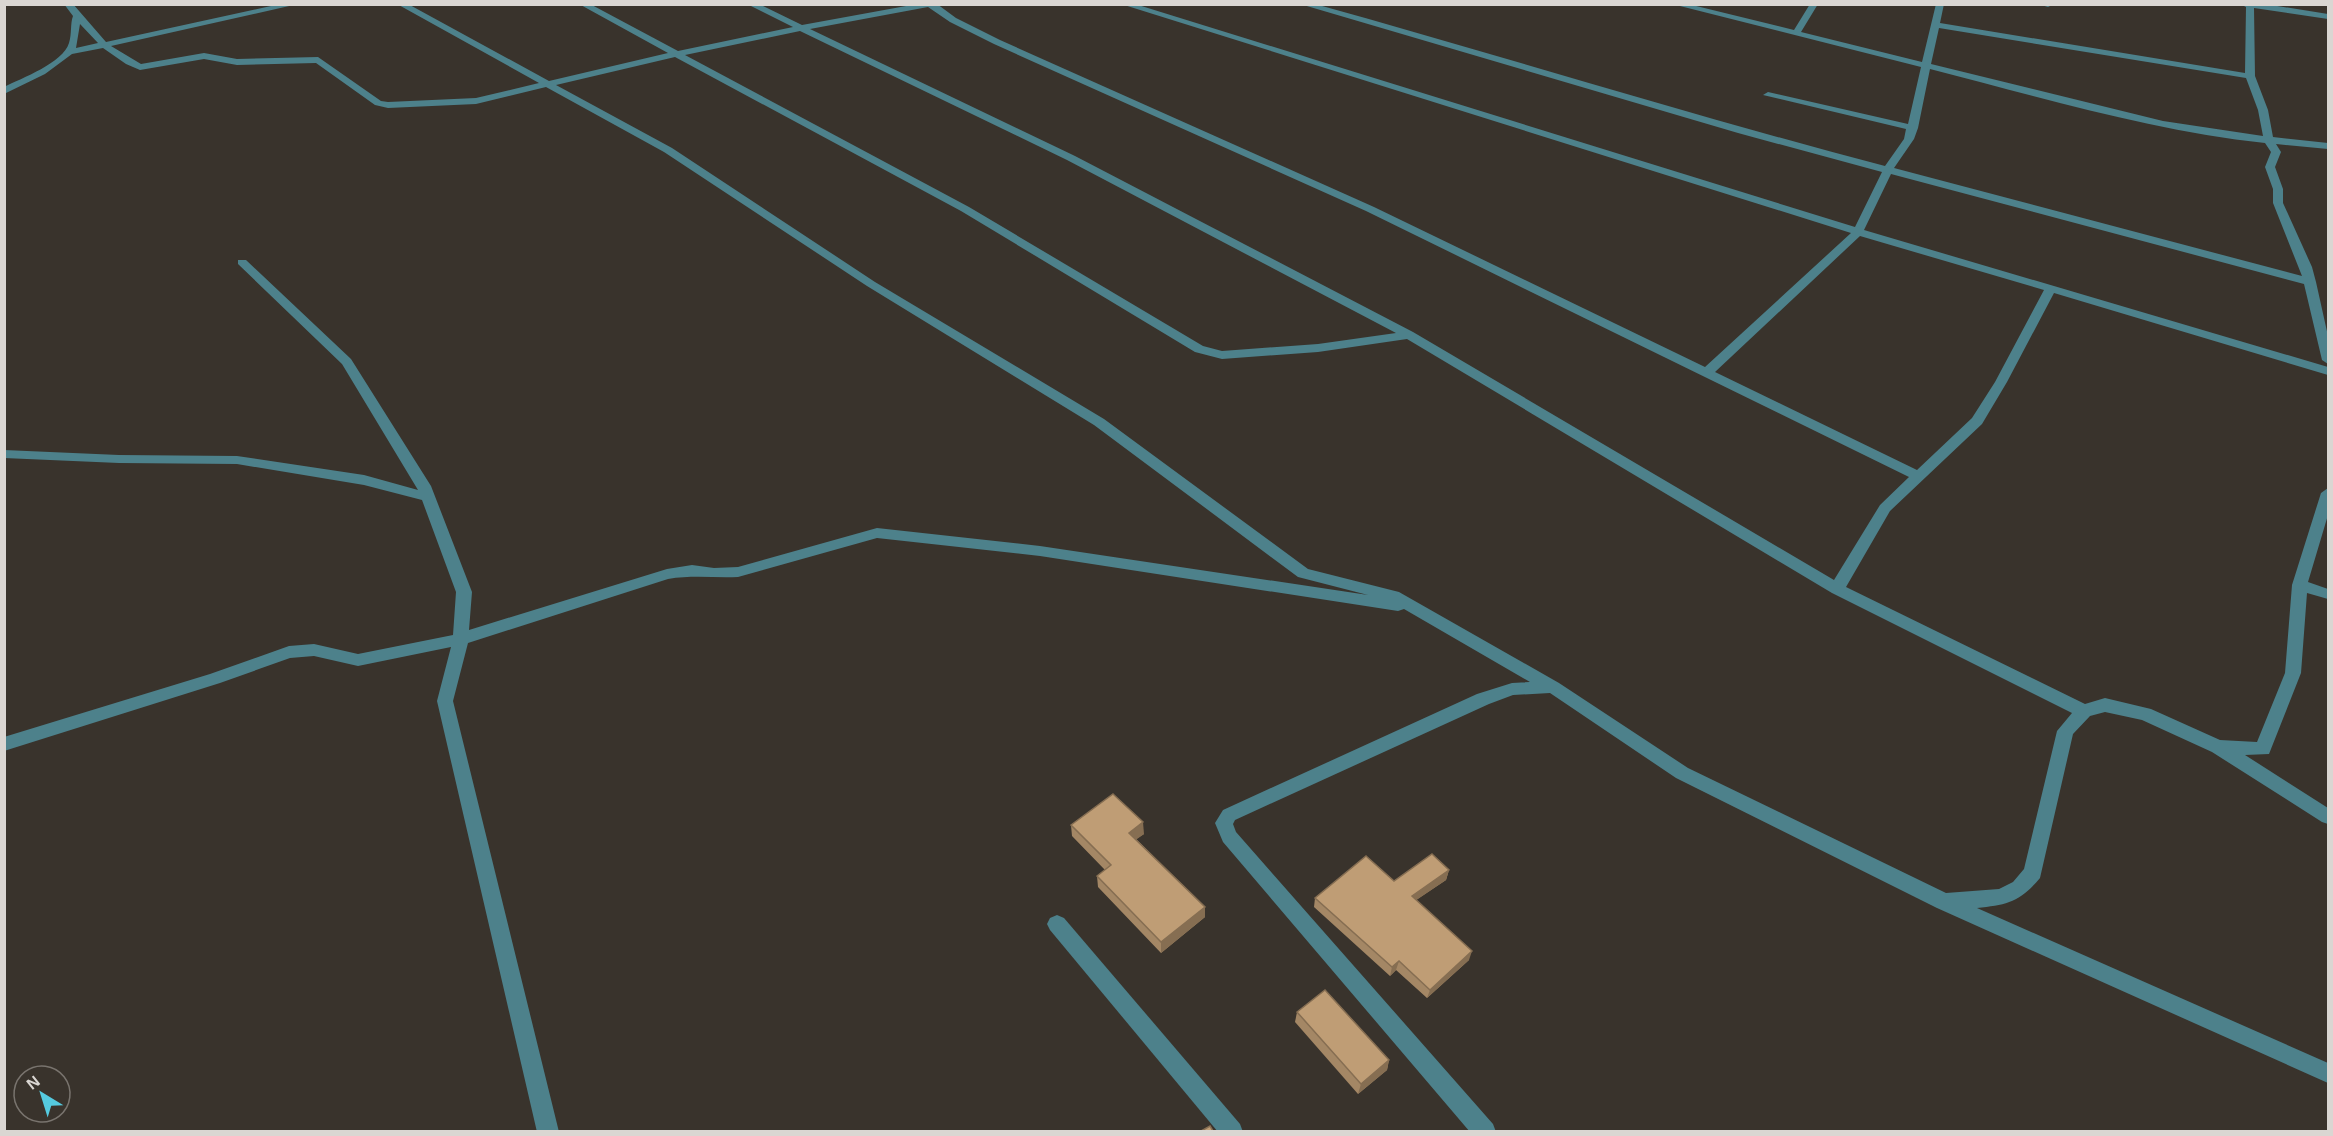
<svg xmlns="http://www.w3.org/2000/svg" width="2333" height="1136" font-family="Helvetica,sans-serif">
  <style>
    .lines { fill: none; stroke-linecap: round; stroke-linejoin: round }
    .minor { fill: #4d818b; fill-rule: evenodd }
    .wall { fill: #a48765 }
    .shaded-wall { fill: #866e52 }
    .building { fill: #bf9d75; stroke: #866e52; stroke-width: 1.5 }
  </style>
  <rect width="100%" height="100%" fill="#39332c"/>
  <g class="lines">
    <g class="minor">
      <path d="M 64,4 L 73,4 L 106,42 L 280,4 L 298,4 L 111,46 L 141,64 L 204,53 L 237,59 L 318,57 L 381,101 L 388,102 L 476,98 L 539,83 L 397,4 L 408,4 L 549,81 L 668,53 L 579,4 L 590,4 L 678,51 L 793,27 L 747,4 L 759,4 L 802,25 L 917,4 L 937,4 L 956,18 L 1000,40 L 1374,207 L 1705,367 L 1851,233 L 1121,4 L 1135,4 L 1855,227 L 1882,172 L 1738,133 L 1300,4 L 1315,4 C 1506,57 1694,116 1885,166 L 1904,139 L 1906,129 L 1763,95 L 1768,92 L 1908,124 L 1921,67 L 1672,4 L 1688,4 L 1794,30 L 1810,4 L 1818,4 L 1801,32 L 1922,62 L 1936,4 L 1944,4 L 1940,23 L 2245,73 L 2246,7 L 2240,4 L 2265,4 L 2328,14 L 2328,19 L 2254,8 L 2255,76 L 2268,110 L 2273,137 L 2328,143 L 2328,149 L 2276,144 L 2281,152 L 2275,167 L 2283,189 L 2283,203 L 2312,267 L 2316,282 L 2328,336 L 2328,364 L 2322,360 L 2304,284 L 1891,174 L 1864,230 L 2328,367 L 2328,375 L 2054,293 L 2007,382 L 1982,424 L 1890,511 L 1846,587 L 2085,704 L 2105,698 L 2151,709 L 2220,740 L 2257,742 L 2285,673 L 2292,585 L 2321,493 L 2328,488 L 2328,515 L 2308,582 L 2328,589 L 2328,599 L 2307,593 L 2301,673 L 2269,754 L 2245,755 L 2328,808 L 2328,824 L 2322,822 L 2212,752 L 2142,720 L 2105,712 L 2090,716 L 2073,734 L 2040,878 C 2020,902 2007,905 1977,908 L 2328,1063 L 2328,1083 L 1937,908 L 1676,778 L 1550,693 L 1513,695 L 1489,704 L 1235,820 L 1233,824 L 1236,832 L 1493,1124 L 1496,1132 L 1470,1132 L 1223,842 L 1215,823 L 1223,810 L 1477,694 L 1512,683 L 1530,682 L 1404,609 L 1398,611 L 1040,556 L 877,538 L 738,577 C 714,578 692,575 668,579 L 468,643 L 453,701 L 559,1132 L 537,1132 L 437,701 L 451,647 L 358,666 L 314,656 L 290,658 L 220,683 L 4,751 L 4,737 L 210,674 L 289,646 L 314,644 L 358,654 L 453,635 L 456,592 L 422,500 L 364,485 L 237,464 L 119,463 L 4,458 L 4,450 L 119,455 L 237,456 L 364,475 L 418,490 L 342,364 L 238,264 L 238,260 L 246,260 L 351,359 L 431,486 L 472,592 L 469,630 L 667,569 L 692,565 L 714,568 L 738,567 L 877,528 L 1040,546 L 1368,595 L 1298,577 L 1094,425 L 867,286 L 664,152 L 546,87 L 476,104 L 388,108 L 375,105 L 316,63 L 237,65 L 204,59 L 140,70 L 126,64 L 103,48 L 72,54 L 45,74 L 4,94 L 4,87 C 22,78 63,63 69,43 C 72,34 70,24 73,16 ZM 928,7 L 950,22 L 994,44 L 1366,211 L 1909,477 L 1880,505 L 1834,580 L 1413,332 L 1075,156 L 810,29 ZM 80,24 L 98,43 L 76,48 ZM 1939,28 L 2246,78 L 2258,110 L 2263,136 L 2163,121 L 1931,64 ZM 800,31 L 1067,160 L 1396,333 L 1318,344 L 1222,351 L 1203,346 L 969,207 L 685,55 ZM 675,57 L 961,211 L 1195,352 L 1222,359 L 1318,352 L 1407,339 L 1832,593 L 2072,713 L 2057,731 L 2024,869 L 2013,882 L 1999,889 L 1946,893 L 1688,768 L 1559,683 L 1399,592 L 1308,569 L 1104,419 L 875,282 L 672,148 L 556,85 ZM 1930,69 C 2040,97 2152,131 2265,143 L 2271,152 L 2265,167 L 2273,189 L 2273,203 L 2302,276 L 1894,168 L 1914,139 L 1918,128 ZM 1860,236 L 2044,290 L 1995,382 L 1972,418 L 1917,470 L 1715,372 Z"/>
      <polygon points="2038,4 2052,4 2052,5 2048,7"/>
      <polygon points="1057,915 1064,918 1240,1124 1243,1132 1218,1132 1050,930 1047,924 1050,918"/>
    </g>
  </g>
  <g class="wall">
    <polygon points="1071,825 1144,834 1136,839 1205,907 1205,917 1161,953 1098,887 1097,876 1105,870 1072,836"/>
    <polygon points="1449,870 1446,880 1416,900 1469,960 1427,998 1396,970 1390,976 1314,907 1315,898"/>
    <polygon points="1297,1012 1389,1060 1387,1070 1358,1094 1295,1022"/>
  </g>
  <g class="shaded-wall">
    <polygon points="1143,822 1144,834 1130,844 1129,833"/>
    <polygon points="1449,870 1446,880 1409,905 1412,896"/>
    <polygon points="1205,907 1205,917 1161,953 1161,942"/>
    <polygon points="1472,951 1469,960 1427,998 1430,990"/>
    <polygon points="1399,961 1396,970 1390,976 1392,967"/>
    <polygon points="1389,1060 1387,1070 1358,1094 1361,1084"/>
  </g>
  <g class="building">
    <polygon points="1113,794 1143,822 1129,833 1205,907 1161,942 1097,876 1111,865 1071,825"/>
    <polygon points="1432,854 1449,870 1412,896 1472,951 1430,990 1399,961 1392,967 1315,898 1366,856 1394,881"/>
    <polygon points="1325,990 1389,1060 1361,1084 1297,1012"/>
    <polygon points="1210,1126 1213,1131 1201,1131"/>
  </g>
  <rect width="2333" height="1136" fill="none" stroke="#dad6d2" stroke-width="12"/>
  <g transform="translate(42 1094) rotate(322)"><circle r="28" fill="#39332c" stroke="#79746e" stroke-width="1.5"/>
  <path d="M0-4.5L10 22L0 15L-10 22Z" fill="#55cadf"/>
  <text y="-9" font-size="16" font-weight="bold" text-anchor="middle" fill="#dad6d2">N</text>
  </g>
</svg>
